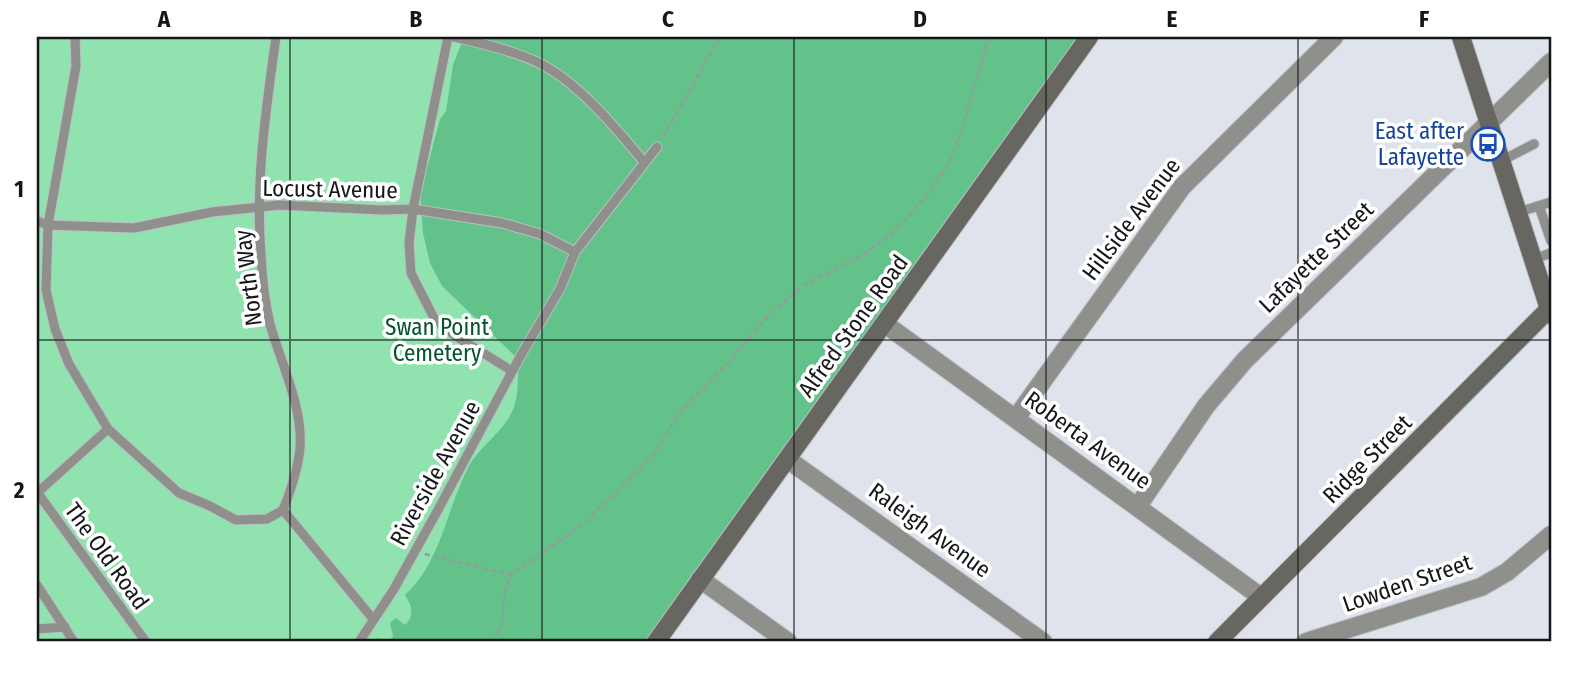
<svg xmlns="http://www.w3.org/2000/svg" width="1588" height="679" font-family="'Fira Sans Condensed',sans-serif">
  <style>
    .green { fill: #90e2af }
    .forest { fill: #63c28a }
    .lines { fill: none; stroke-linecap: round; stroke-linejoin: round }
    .lane-casing { stroke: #babfc6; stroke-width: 11 }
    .street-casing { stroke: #babfc6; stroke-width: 20 }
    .secondary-casing { stroke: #babfc6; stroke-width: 20 }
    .path { stroke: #969aa0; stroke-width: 2.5; stroke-dasharray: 5 3.5; stroke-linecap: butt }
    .lane { stroke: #8f8f8b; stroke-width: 9 }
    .street { stroke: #8f8f8b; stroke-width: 18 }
    .secondary { stroke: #676661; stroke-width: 18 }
    .grid { fill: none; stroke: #141618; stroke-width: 2; stroke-opacity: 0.55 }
    .labels { text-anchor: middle; stroke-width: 7; stroke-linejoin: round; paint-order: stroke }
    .transit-label { font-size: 23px; fill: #164399; stroke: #fff; text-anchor: end }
    .street-label { font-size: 23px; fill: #141618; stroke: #fff }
    .park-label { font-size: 23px; fill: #05532f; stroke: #fff }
    .neatline { fill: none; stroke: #141618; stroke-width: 2.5 }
    .grid-label { font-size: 23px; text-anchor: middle; font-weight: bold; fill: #141618 }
  </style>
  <rect width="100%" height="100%" fill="#dfe4ec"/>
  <polygon class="green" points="37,37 1068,37 640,642 37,642"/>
  <path class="forest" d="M 464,37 L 1081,37 L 656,642 L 371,642 L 378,638 L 389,641 L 393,636 L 390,623 L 396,618 L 405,625 C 415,615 412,606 405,595 C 442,561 446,509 469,466 C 479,447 506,430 514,407 C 519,392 518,374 518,359 L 442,286 L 430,263 L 423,233 L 420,194 L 440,119 L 446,111 L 453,65 Z"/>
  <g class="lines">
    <defs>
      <g id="lane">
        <polyline points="75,37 76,66 48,225 46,290 55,329 69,364 108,429 179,493 210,506 236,520 267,519 283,510 373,619"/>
        <path d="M 276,37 C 266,109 255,182 261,255 C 262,277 265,303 270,324 C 281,364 303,406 300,448 C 298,470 291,490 283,510"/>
        <polyline points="448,37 413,209 409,243 411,273 435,320 454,335 512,371"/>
        <path d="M 454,37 C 481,43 511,50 537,62 C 576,80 617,129 644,162"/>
        <polyline points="1503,160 1534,144"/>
        <polyline points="1539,206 1551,241"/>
        <polyline points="1519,212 1551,202"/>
        <polyline points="37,221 48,225 134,228 212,212 279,205 383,210 413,209 502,223 540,234 575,252"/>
        <polyline points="1534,259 1551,253"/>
        <polyline points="37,492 146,642"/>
        <polyline points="37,493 108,429"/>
        <polyline points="37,585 74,642"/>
        <polyline points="37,629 65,627"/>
        <polyline points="359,642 394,589 439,508 521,355 560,289 575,252 657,147"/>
      </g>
      <g id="street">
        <polyline points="885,324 1261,597"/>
        <polyline points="1016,418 1182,187 1334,37"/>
        <polyline points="787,459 1043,642"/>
        <polyline points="1138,506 1206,406 1245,360 1551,62"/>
        <polyline points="700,579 788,642"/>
        <polyline points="1306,642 1481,587 1507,572 1551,535"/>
      </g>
      <g id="secondary">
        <polyline points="1461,37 1551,315"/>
        <polyline points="656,642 1089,37"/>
        <polyline points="1217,642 1551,307"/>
      </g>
    </defs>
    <use href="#lane" class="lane-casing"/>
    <use href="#street" class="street-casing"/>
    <use href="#secondary" class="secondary-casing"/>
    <g class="path">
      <polyline points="663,137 720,37"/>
      <polyline points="425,554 510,575"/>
      <polyline points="493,642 502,622 505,594 510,575 582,525 627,481 653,455 680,412 729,362 765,319 801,287 862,255 894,232 927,195 948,165 961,133 989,37"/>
    </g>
    <use href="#lane" class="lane"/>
    <use href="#street" class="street"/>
    <use href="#secondary" class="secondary"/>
  </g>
  <path class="grid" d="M 290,37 L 290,642M 542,37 L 542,642M 794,37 L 794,642M 1046,37 L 1046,642M 1298,37 L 1298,642M 37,340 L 1551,340"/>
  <defs>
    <symbol id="bus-ring" viewBox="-11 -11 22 22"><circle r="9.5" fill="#fff" stroke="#1a4fb4" stroke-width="1.5"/><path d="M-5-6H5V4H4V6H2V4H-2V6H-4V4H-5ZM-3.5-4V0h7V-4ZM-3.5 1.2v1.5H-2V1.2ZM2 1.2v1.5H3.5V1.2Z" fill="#1a4fb4"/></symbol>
  </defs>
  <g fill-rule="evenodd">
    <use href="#bus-ring" x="1469" y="125" width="38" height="38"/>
  </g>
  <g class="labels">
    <g class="transit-label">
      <text x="1464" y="139">East after<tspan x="1464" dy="26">Lafayette</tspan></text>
    </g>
    <g class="street-label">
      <text transform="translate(330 189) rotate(1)" y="8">Locust Avenue</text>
      <text transform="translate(1131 219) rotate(-53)" y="8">Hillside Avenue</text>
      <text transform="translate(1316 257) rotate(-44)" y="8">Lafayette Street</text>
      <text transform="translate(248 278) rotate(-97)" y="8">North Way</text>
      <text transform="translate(853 326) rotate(-54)" y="8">Alfred Stone Road</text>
      <text transform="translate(1088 440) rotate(36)" y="8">Roberta Avenue</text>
      <text transform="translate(1367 459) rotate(-45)" y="8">Ridge Street</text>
      <text transform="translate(435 473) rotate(-61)" y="8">Riverside Avenue</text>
      <text transform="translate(930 530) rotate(36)" y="8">Raleigh Avenue</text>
      <text transform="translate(107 556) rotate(54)" y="8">The Old Road</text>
      <text transform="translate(1407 583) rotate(-19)" y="8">Lowden Street</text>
    </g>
    <g class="park-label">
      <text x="437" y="335">Swan Point<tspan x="437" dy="26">Cemetery</tspan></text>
    </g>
  </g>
  <rect width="1588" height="679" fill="none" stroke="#ffffff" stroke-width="77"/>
  <rect x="38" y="38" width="1512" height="602" class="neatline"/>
  <g class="grid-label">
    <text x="164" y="27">A</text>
    <text x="416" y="27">B</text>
    <text x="668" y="27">C</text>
    <text x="920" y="27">D</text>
    <text x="1172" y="27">E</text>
    <text x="1424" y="27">F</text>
    <text x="19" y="197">1</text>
    <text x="19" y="498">2</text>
  </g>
</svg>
